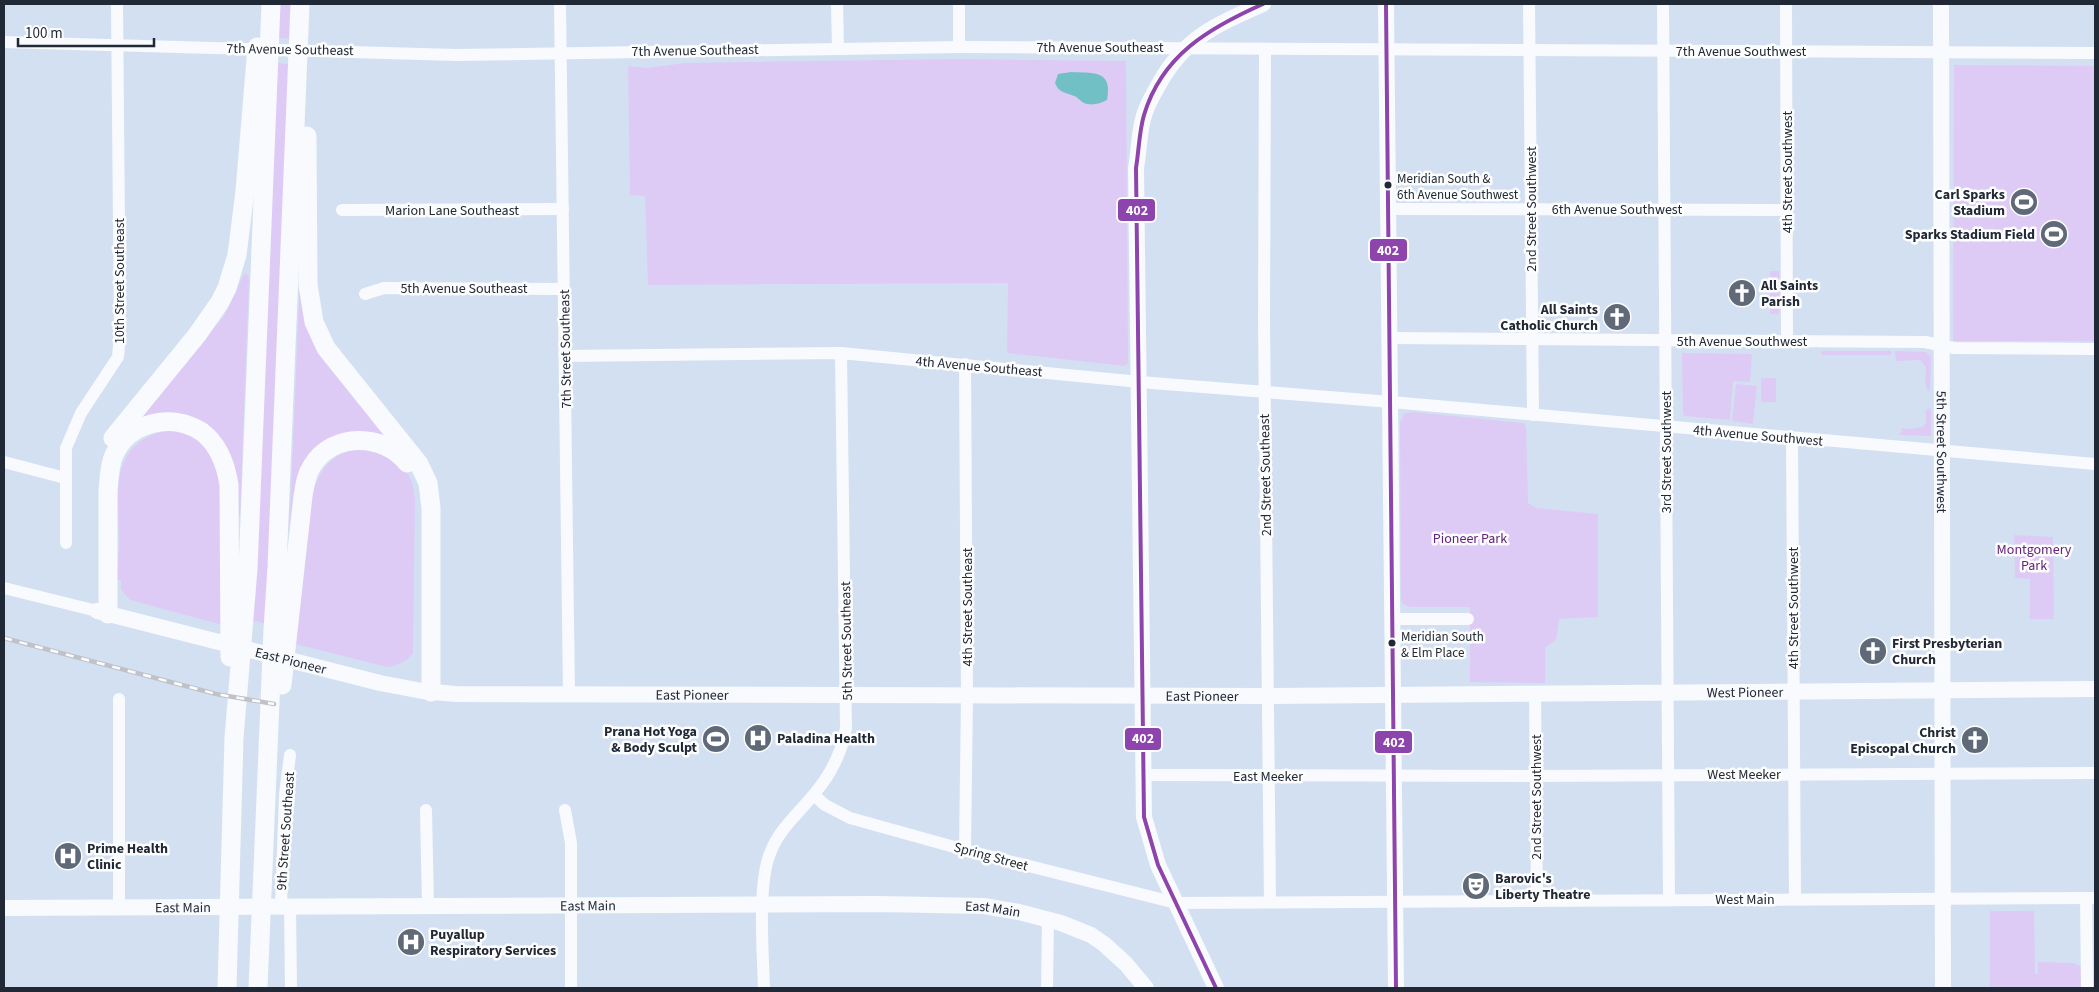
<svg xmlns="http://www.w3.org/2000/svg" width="2099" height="992" font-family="'Source Sans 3',sans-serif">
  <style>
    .green { fill: #ddcbf6 }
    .water { fill: #71c0c6 }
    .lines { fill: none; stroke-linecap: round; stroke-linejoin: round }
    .minor { stroke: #f8fafd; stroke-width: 12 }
    .major { stroke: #f8fafd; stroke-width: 16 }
    .highway { stroke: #f8fafd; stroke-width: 19 }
    .rail-casing { stroke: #bfc2c8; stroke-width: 4.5 }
    .rail { stroke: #fdfdfd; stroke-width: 2.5; stroke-dasharray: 8; stroke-linecap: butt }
    .bus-1-casing { stroke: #fdfdfd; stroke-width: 8 }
    .bus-1 { stroke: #8e44ad; stroke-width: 4 }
    .bus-dot { fill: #202935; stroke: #fdfdfd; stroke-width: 2 }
    .labels { text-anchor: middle; stroke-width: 5; stroke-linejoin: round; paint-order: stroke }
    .bus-label { font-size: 13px; fill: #202935; stroke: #fdfdfd; text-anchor: start }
    .street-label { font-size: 14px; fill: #202935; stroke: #fdfdfd }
    .poi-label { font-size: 14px; font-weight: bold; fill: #202935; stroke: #fdfdfd; text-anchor: start }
    .park-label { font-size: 14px; fill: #64227c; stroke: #fdfdfd }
    .line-badge { stroke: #fdfdfd; stroke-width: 2 }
    .badge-label { font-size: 14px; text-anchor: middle; font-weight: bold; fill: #fff }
  </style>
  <rect width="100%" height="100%" fill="#d3e0f2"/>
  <g class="green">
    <polygon points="280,4 293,4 292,39 278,38"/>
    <polygon points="958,59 1126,61 1128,363 1124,366 1007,353 1008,283 648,285 645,196 630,195 628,66 647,68 685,63"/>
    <polygon points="278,63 289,64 266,624 252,620"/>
    <polygon points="1954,65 2095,66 2095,341 1953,341"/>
    <rect x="1770" y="271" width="9" height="43"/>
    <polygon points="244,274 247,274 249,279 240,518 213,429 134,425 224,316"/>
    <path d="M 300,277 L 304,301 L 385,436 C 361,429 350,434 327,442 L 289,540 Z"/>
    <rect x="1822" y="351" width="69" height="4"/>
    <polygon points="1895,351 1926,352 1931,357 1930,389 1928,392 1925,382 1926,367 1920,360 1896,361"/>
    <polygon points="1682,353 1752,354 1750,382 1733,381 1730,420 1685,416 1683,414"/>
    <rect x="1761" y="378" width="15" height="24"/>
    <polygon points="1736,384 1757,386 1753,424 1732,421"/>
    <polygon points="1931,408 1931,436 1899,435 1902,431 1901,428 1910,429 1923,427 1926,422 1926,410"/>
    <polygon points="1413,412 1523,423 1526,426 1528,503 1536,508 1598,514 1598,617 1559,619 1556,640 1545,648 1545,683 1470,682 1470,607 1410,607 1404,605 1401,601 1400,422 1405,413"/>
    <path d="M 164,431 L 175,431 L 188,434 L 199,440 L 209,450 L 220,476 L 223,625 L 130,600 L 121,589 L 121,581 L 117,579 C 117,566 119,554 119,541 C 118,496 108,445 164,431 Z"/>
    <path d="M 359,448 L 386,453 L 407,472 L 413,485 L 415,501 L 413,653 L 408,659 L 401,663 L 390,667 L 383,666 L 292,643 L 313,491 C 322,466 332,454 359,448 Z"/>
    <polygon points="2014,535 2053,537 2054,619 2030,619 2030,579 2015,578"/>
    <polygon points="1990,911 2034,911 2035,974 2038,974 2038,962 2074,963 2081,967 2082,988 1990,988"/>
  </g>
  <path class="water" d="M 1071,72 C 1094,73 1113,70 1107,100 C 1100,104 1091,106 1084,103 C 1080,101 1078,97 1074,96 C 1065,92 1059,93 1055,83 L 1058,74 Z"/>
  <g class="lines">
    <g class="minor">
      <polyline points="560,4 569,695"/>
      <polyline points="837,4 838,48"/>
      <polyline points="959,4 959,47"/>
      <polyline points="1529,4 1533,415"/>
      <polyline points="1663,4 1669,899"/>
      <polyline points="1786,4 1787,341"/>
      <polyline points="4,42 456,55 959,47 2095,53"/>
      <polyline points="1265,49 1264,320 1270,902"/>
      <polyline points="1388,209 1787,210"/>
      <polyline points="342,210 563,209"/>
      <polyline points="365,294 384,288 564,289"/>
      <polyline points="1389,338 1925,342 1954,348 2095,349"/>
      <polyline points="565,356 841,353 1140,382 1391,402 2095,464"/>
      <polyline points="1792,438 1795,899"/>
      <polyline points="4,462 65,478"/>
      <polyline points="66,543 66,448 81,413 118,357 120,334 117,4"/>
      <polyline points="4,588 97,611"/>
      <polyline points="1392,619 1468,619"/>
      <polyline points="1535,694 1537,901"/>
      <polyline points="1143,775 1536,776 2095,773"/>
      <polyline points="814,795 825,805 850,818 965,850 1176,903 2095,898"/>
      <polyline points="426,810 428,906"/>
      <polyline points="565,810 571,843 571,988"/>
      <polyline points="965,850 967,696 965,364"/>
      <polyline points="2086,898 2087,988"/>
      <polyline points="281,906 285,794 290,755"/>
      <polyline points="290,906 291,988"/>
      <polyline points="119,907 119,699"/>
      <path d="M 764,988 C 763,952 757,882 771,851 C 780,828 800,812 815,793 C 830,775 842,752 846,728 L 841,353"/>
      <polyline points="1047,988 1048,919"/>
    </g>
    <g class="major">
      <polyline points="1386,4 1396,988"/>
      <path id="s1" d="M 1941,4 L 1943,988"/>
      <path id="s2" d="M 97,611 L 380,683 L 422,691 L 456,694 L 1271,696 L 2095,689"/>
      <path id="s3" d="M 4,908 L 879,904 L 984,906 L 1019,912 L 1061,923 L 1091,935 L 1104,944 L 1126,964 L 1146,988"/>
      <path d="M 1216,988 L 1158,865 L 1144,817 L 1136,168 C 1139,152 1139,134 1143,119 C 1146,106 1153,95 1159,84 C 1185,37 1216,25 1263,4"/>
    </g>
    <g class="highway">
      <polyline points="307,136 308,285 314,322 326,348 419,464 428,483 431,508 431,692"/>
      <polyline points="113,438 197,335 220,302 227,288 237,255 245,191 257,47"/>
      <path d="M 108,614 L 108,492 C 109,480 109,466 114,455 C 129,422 172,412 202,432 C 219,445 226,465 229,485 L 230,657"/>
      <path d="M 282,685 L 303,496 C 305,485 306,475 312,466 C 332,432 384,433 407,463"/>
      <polyline points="227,988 234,738 248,569 271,4"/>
      <polyline points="258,988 273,630 277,567 300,4"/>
    </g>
    <defs>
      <polyline id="rail" points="4,638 216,694 274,704"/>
    </defs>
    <use href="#rail" class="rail-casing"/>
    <use href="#rail" class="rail"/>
    <defs>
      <g id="bus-1">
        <polyline points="1386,4 1396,988"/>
        <path d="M 1216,988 L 1158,865 L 1144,817 L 1136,168 C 1139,150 1139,132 1144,115 C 1162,55 1209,28 1263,4"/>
      </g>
    </defs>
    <use href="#bus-1" class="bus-1-casing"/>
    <use href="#bus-1" class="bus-1"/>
  </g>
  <defs>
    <symbol id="stadium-disc" viewBox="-11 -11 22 22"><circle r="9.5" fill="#5f6977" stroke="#fdfdfd"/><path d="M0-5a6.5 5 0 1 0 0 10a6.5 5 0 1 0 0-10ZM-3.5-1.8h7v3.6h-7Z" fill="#fff"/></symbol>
    <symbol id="church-disc" viewBox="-11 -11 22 22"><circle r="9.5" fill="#5f6977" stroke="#fdfdfd"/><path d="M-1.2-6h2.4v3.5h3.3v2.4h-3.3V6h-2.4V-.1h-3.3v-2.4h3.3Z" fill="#fff"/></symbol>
    <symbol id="hospital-disc" viewBox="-11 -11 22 22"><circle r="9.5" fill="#5f6977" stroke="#fdfdfd"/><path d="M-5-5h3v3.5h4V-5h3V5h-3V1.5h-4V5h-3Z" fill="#fff"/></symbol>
    <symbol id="theatre-disc" viewBox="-11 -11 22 22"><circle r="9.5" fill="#5f6977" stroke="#fdfdfd"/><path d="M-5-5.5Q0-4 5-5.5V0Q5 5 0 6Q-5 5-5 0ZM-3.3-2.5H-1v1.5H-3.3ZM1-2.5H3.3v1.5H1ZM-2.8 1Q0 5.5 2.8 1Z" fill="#fff"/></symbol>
  </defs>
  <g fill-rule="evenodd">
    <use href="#stadium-disc" x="2008" y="186" width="32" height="32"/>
    <use href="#stadium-disc" x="2038" y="218" width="32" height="32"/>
    <use href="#church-disc" x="1726" y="277" width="32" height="32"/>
    <use href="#church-disc" x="1601" y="301" width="32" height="32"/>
    <use href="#church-disc" x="1857" y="635" width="32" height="32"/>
    <use href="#hospital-disc" x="742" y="722" width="32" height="32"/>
    <use href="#stadium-disc" x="700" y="723" width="32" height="32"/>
    <use href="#church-disc" x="1959" y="724" width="32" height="32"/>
    <use href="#hospital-disc" x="52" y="840" width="32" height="32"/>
    <use href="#theatre-disc" x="1460" y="870" width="32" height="32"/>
    <use href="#hospital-disc" x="395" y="926" width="32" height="32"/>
  </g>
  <g class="bus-dot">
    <circle cx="1388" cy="185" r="4.5"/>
    <circle cx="1392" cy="643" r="4.5"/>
  </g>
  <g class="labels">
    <g class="bus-label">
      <text x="1397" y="183">Meridian South &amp;<tspan x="1397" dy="16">6th Avenue Southwest</tspan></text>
      <text x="1401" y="641">Meridian South<tspan x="1401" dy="16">&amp; Elm Place</tspan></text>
    </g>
    <g class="street-label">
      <text x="1100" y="52">7th Avenue Southeast</text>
      <text transform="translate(290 49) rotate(1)" y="5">7th Avenue Southeast</text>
      <text transform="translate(695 50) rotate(-1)" y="5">7th Avenue Southeast</text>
      <text x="1741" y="56">7th Avenue Southwest</text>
      <text transform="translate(1787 172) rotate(-90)" y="5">4th Street Southwest</text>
      <text transform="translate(1531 209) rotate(-90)" y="5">2nd Street Southwest</text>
      <text x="1617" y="214">6th Avenue Southwest</text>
      <text x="452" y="215">Marion Lane Southeast</text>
      <text transform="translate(119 281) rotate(-90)" y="5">10th Street Southeast</text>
      <text x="464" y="293">5th Avenue Southeast</text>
      <text x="1742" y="346">5th Avenue Southwest</text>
      <text transform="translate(565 349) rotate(-91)" y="5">7th Street Southeast</text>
      <text transform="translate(979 366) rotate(5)" y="5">4th Avenue Southeast</text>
      <text transform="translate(1758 435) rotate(5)" y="5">4th Avenue Southwest</text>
      <text dy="5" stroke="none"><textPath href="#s1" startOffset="448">5th Street Southwest</textPath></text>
      <text transform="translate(1666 452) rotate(-90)" y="5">3rd Street Southwest</text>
      <text transform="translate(1265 475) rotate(-91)" y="5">2nd Street Southeast</text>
      <text transform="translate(967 607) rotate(-90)" y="5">4th Street Southeast</text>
      <text transform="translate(1793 608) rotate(-90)" y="5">4th Street Southwest</text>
      <text transform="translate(846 641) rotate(-91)" y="5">5th Street Southeast</text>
      <text dy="5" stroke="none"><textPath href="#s2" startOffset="200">East Pioneer</textPath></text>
      <text dy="5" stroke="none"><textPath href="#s2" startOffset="1658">West Pioneer</textPath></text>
      <text dy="5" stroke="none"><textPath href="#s2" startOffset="605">East Pioneer</textPath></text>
      <text dy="5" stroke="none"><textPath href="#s2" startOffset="1115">East Pioneer</textPath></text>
      <text x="1744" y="779">West Meeker</text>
      <text x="1268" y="781">East Meeker</text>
      <text transform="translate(1536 797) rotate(-90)" y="5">2nd Street Southwest</text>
      <text transform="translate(285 831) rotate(-86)" y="5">9th Street Southeast</text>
      <text transform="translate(991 856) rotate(15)" y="5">Spring Street</text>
      <text x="1745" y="904">West Main</text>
      <text dy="5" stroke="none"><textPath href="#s3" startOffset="584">East Main</textPath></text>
      <text dy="5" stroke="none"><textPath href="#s3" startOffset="179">East Main</textPath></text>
      <text dy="5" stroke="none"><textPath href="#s3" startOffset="989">East Main</textPath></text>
    </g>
    <g class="poi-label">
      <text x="2005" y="199" text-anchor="end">Carl Sparks<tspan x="2005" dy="16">Stadium</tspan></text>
      <text x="2035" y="239" text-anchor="end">Sparks Stadium Field</text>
      <text x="1761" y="290">All Saints<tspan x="1761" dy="16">Parish</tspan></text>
      <text x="1598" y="314" text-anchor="end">All Saints<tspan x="1598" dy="16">Catholic Church</tspan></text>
      <text x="1892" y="648">First Presbyterian<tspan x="1892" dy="16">Church</tspan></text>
      <text x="697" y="736" text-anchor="end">Prana Hot Yoga<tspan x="697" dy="16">&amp; Body Sculpt</tspan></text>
      <text x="1956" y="737" text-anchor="end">Christ<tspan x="1956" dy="16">Episcopal Church</tspan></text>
      <text x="777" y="743">Paladina Health</text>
      <text x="87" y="853">Prime Health<tspan x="87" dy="16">Clinic</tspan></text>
      <text x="1495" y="883">Barovic's<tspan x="1495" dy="16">Liberty Theatre</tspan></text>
      <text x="430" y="939">Puyallup<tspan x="430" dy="16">Respiratory Services</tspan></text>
    </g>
    <g class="park-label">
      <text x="1470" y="543">Pioneer Park</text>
      <text x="2034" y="554">Montgomery<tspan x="2034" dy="16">Park</tspan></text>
    </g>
  </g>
  <g class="line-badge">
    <rect x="1117" y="198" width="39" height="24" rx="5" fill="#8e44ad"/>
    <rect x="1369" y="238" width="39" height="24" rx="5" fill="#8e44ad"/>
    <rect x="1124" y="727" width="38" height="24" rx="5" fill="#8e44ad"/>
    <rect x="1374" y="730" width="39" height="24" rx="5" fill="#8e44ad"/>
  </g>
  <g class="badge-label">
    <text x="1137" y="215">402</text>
    <text x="1388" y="255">402</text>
    <text x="1143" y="743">402</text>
    <text x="1394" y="747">402</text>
  </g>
  <rect width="2099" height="992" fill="none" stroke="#202935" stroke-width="10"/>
  <path d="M18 38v8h136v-8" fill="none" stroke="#202935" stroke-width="2.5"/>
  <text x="25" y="38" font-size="15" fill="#202935" stroke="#fdfdfd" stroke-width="4" paint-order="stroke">100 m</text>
</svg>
